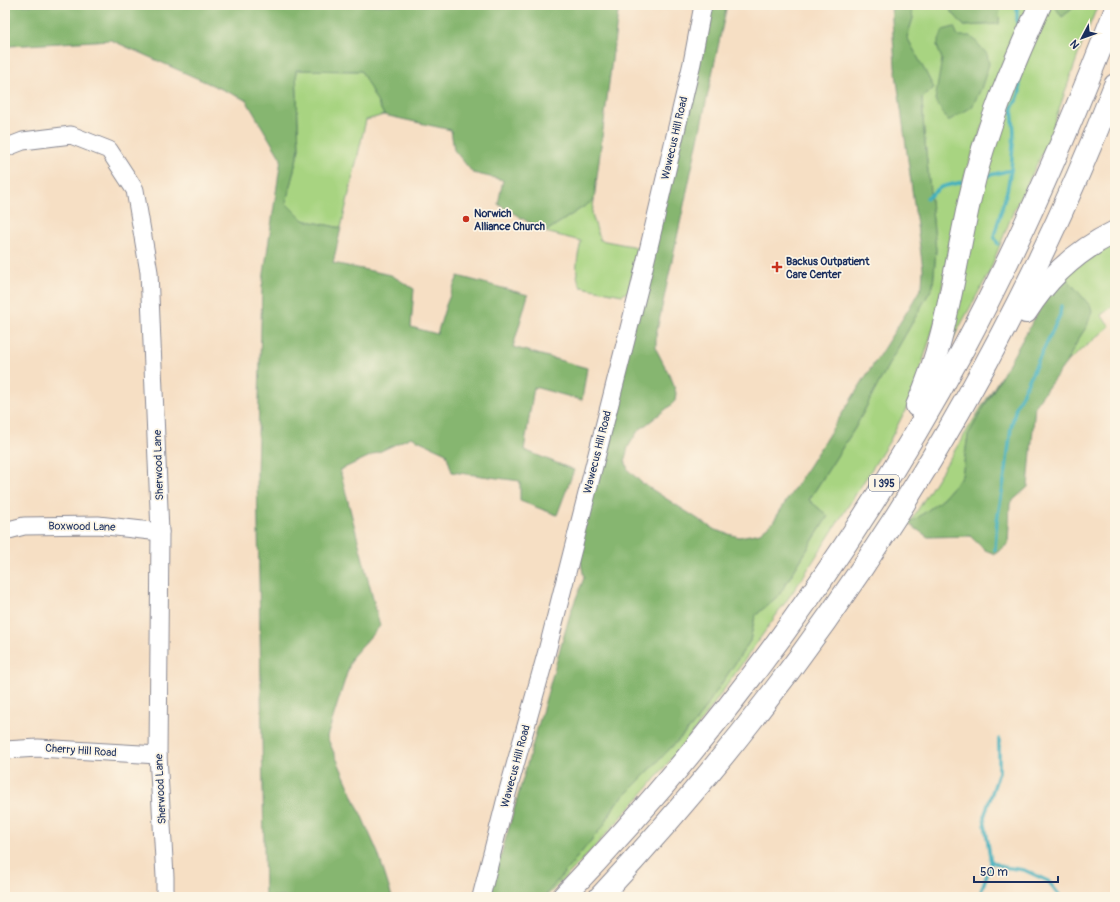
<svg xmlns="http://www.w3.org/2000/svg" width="1120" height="902" font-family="Pangolin,sans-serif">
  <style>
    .green { fill: #a8d481; stroke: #628270; fill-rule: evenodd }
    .forest { fill: #86b66f; stroke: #507266 }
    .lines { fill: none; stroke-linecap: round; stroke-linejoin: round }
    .stream { stroke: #42b0be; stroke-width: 3.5 }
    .minor-casing { stroke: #888791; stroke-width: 19 }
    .highway-casing { stroke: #888791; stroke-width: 24 }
    .minor { stroke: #fff; stroke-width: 17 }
    .highway { stroke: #fff; stroke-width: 22 }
    .poi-dot { fill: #c8321e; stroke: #fcf5e5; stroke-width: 1.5 }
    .labels { text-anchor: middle; stroke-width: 3.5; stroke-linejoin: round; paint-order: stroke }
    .shield { fill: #fcf5e5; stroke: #5e6a86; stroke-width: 1 }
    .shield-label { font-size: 10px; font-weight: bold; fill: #1b2f5e }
    .street-label { font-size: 11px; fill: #1b2f5e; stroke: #fcf5e5 }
    .poi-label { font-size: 11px; font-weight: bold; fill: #1b2f5e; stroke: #fcf5e5; text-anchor: start }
  </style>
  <rect width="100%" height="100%" fill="#fcf5e5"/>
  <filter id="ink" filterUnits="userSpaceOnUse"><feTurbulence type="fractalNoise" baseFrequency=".025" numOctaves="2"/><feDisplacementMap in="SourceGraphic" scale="8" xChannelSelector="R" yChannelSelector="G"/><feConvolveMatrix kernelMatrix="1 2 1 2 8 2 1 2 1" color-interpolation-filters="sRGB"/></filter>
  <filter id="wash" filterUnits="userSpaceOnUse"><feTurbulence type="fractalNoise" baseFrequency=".012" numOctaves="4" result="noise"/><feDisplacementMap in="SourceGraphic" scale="16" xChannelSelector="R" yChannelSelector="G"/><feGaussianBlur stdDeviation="0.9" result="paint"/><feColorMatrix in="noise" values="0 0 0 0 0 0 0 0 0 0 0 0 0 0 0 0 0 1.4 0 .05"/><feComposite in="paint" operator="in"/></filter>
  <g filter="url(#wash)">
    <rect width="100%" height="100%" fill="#f6dfc4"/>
    <g class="green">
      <path d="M 910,5 L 946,5 L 964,26 L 999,24 L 1000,5 L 1029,5 L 967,168 L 955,213 L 937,316 L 911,399 L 889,442 L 801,580 L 699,725 L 645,791 L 589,853 L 546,897 L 544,897 L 604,825 L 616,803 L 633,787 L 695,723 L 750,641 L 755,616 L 779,595 L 828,516 L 809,500 L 855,428 L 891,360 L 933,286 L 936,250 L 924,132 L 922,98 L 933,88 L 907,37 L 913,18 ZM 937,45 L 972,107 L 941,73 L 942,59 Z"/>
      <polygon points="1046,5 1054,5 1062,17 1077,5 1098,5 1083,41 1046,146 1014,210 988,275 945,353 982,174"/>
      <polygon points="296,70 362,71 384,115 366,120 341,228 303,220 286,203 299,149"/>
      <path d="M 594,200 L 592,214 L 600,240 L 637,247 L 629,291 L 622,295 L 581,287 C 573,273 578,256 581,241 L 545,232 Z"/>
      <polygon points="1115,243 1115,305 1101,315 1110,326 1066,363 1079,338 1087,326 1064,275"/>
      <polygon points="1001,376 968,435 962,476 939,502 909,524"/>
    </g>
    <g class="forest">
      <polygon points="5,5 619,5 594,200 545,232 498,204 503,180 473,173 454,150 451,130 384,115 361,71 296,70 299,149 286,203 303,220 341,228 333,263 391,275 414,289 411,327 437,334 446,305 458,276 528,295 513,347 587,368 582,400 534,387 524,450 574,470 557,515 520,501 520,481 452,472 446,453 411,437 340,470 380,626 352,657 327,737 378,853 392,897 265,897 257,473 262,287 281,159 246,100 111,40 9,46 5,48"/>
      <polygon points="707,5 727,5 656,335 656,349 672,380 676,393 675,401 670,406 638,431 628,447 625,460 628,470 642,483 715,530 739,537 760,533 773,522 908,310 922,286 923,269 895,66 891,5 910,5 913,18 907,37 934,88 922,98 924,132 936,250 933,286 891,360 855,428 809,500 828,516 779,595 755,616 750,641 695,723 633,787 616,803 604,825 544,897 489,897 571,611 584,578 578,547"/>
      <polygon points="946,5 1000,5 999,24 964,26"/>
      <polygon points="1054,5 1077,5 1062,17"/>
      <polygon points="954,27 958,36 971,36 987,54 989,64 981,89 972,107 948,121 935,100 942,59 937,45 943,30"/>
      <polygon points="1064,275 1091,307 1092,311 1087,326 1079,338 1066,363 1035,405 1028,487 1010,503 1008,544 995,554 985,550 970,536 928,537 909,524 939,502 962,476 968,435 1053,286"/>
    </g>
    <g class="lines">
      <g class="stream">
        <polyline points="1017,5 1017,23"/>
        <polyline points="986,176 1011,170"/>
        <polyline points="927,198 941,187 962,182"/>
        <polyline points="998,244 994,236 1007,191 1011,170 1014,132 1012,107 1017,100 1020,91 1019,76"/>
        <polyline points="995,550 997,521 1006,469 1011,428 1016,407 1060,315 1061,306"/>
        <polyline points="991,861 1003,867 1024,870 1048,881 1061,897"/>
        <polyline points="979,897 991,863 984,817 999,772 999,739"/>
      </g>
    </g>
  </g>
  <g filter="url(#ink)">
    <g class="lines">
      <defs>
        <g id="minor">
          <polyline points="5,148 23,141 71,135 109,150 135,190 149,272 160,532 158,755 165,877 165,897"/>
          <polyline points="5,531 24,526 98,525 160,532"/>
          <polyline points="5,750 38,748 158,755"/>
          <polyline points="481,897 507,794 547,651 640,285 692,63 703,5"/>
        </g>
        <g id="highway">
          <path d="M 1026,312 C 1048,277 1078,250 1115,232"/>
          <path d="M 917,406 C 947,340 954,268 970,198 C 985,130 1011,69 1040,5"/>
          <path d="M 563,897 C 718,735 853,551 961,353 C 1020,243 1070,128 1115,11"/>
          <path d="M 600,897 C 821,661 998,386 1115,85"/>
        </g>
      </defs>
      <use href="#minor" class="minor-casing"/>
      <use href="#highway" class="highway-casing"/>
      <use href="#minor" class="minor"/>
      <use href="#highway" class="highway"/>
    </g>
  </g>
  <g class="poi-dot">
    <circle cx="466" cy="219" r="4"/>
    <path d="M775 261h4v4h4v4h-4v4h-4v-4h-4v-4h4z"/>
  </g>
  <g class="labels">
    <rect class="shield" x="869" y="475" width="30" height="16" rx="3"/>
    <g class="shield-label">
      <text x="884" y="487">I 395</text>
    </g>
    <g class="street-label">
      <text transform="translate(674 138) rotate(-77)" y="4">Wawecus Hill Road</text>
      <text transform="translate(597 452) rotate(-76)" y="4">Wawecus Hill Road</text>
      <text transform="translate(158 465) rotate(-92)" y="4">Sherwood Lane</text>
      <text transform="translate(82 526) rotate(1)" y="4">Boxwood Lane</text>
      <text transform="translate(81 750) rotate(4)" y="4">Cherry Hill Road</text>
      <text transform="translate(515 766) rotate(-75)" y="4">Wawecus Hill Road</text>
      <text transform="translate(160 789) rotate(-93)" y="4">Sherwood Lane</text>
    </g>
    <g class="poi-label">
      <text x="474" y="217">Norwich<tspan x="474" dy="13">Alliance Church</tspan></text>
      <text x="786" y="265">Backus Outpatient<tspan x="786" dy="13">Care Center</tspan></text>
    </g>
  </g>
  <rect width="1120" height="902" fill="none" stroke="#fcf5e5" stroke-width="20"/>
  <g transform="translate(1082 38) rotate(229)" stroke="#fcf5e5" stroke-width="3" paint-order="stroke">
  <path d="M0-3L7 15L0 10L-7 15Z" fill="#1b2f5e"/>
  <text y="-6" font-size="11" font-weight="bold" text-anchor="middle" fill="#1b2f5e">N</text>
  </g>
  <path d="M974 876v6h84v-6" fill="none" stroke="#1b2f5e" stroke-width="2"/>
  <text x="980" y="876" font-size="12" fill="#1b2f5e" stroke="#fcf5e5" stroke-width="3" paint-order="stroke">50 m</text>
</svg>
